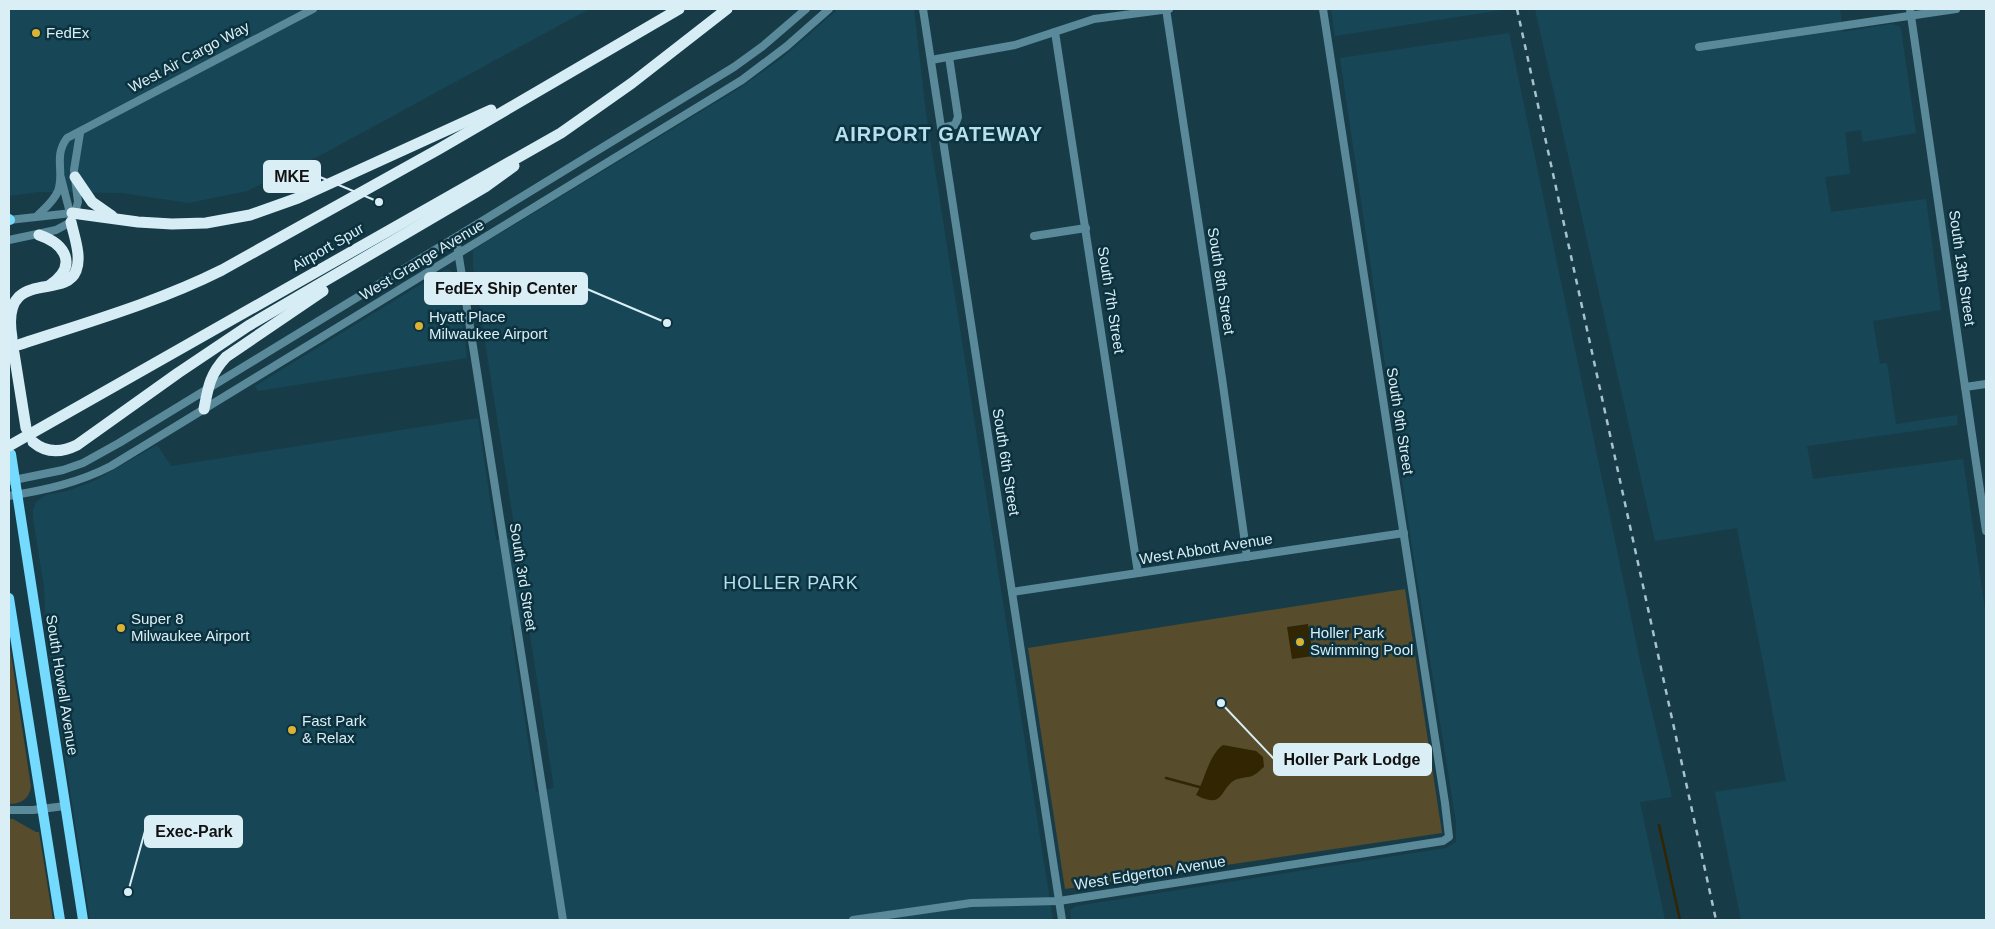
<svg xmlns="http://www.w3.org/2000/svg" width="1995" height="929" font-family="Helvetica,sans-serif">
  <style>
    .built { fill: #174756; fill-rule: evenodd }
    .green { fill: #574c2c }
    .water { fill: #312502 }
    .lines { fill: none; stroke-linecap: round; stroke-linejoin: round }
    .stream { stroke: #312502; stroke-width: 2.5 }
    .minor { stroke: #5a8a9a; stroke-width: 8 }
    .major { stroke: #74dbfe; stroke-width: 10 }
    .highway { stroke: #d7edf5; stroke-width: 11 }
    .rail { stroke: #a9c1ca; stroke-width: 2.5; stroke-dasharray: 6 6; stroke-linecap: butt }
    .poi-dot { fill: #dbb233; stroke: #0b323e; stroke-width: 2 }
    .labels { text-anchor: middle; stroke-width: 5; stroke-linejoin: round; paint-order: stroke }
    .poi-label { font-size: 15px; fill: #daeef6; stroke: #0b323e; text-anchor: start }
    .street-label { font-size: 15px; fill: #daeef6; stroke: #0b323e }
    .quarter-label { font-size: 18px; letter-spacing: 1px; fill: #b7e0ef; stroke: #0b323e }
    .district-label { font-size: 20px; font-weight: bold; letter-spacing: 1px; fill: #b7e0ef; stroke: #0b323e }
    .leader { fill: none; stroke: #daeef6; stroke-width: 2 }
    .callout-dot { fill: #daeef6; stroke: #0b323e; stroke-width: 2 }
    .callout { fill: #daeef6; stroke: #daeef6; stroke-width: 2 }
    .callout-label { font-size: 16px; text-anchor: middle; font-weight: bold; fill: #111 }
  </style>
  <rect width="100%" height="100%" fill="#173c48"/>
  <g class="built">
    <polygon points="9,9 589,9 323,154 247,191 189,203 122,193 38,192 9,196"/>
    <path d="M 838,9 L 914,9 L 926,113 L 1053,920 L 90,920 L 46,633 L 44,587 L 33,518 L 33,510 L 36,502 L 46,495 L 67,491 L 94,481 L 157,445 L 171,466 L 478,418 L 496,540 L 516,537 L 473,266 L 473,250 L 740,88 L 782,58 ZM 528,622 L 554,788 L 536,792 L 510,625 Z"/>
    <polygon points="1331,9 1502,9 1502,10 1335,36"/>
    <polygon points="1535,9 1840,9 1843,32 1891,24 1899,26 1901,30 1916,133 1863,142 1861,130 1845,132 1850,174 1825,177 1831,212 1926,199 1941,310 1873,321 1880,364 1887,363 1896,424 1957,415 1958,425 1807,446 1813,479 1963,459 1986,616 1986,920 1741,920 1715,792 1786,781 1737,528 1655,541"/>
    <polygon points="1509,33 1642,670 1672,797 1640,802 1665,920 1071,920 1070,910 1076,906 1446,848 1456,842 1456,822 1413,553 1340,58"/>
    <polygon points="446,269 450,270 456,275 467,358 258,391 255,386"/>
  </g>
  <g class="green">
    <polygon points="1405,589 1442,833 1065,889 1028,648"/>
    <path d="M 9,641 L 31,787 C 29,799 21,804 9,804 Z"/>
    <polygon points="9,819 13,819 36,832 39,832 53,920 9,920"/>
  </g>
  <g class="water">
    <polygon points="1308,624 1313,656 1292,659 1287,627"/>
    <path d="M 1223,745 L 1256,751 L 1263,757 L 1264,767 C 1261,769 1258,773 1254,775 C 1249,778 1241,777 1235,780 C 1219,789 1225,810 1196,795 C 1205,780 1208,756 1223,745 Z"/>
  </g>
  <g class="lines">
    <g class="stream">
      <polyline points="1166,778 1203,788"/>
      <polyline points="1659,825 1680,920"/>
    </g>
    <g class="minor">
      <polyline points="923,9 1062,920"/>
      <polyline points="1166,9 1222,378 1247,557"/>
      <polyline points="1910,9 1986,531"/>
      <polyline points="1055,32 1138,573"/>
      <polyline points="1699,47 1956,9"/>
      <polyline points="931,60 1015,45 1094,19 1169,9"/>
      <polyline points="941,128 955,125 958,117 949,57"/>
      <polyline points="61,178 69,209 72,213"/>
      <path d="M 38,215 C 45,208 54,201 58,191 C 65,172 53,157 67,138 L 313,9"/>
      <polyline points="9,220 72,213"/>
      <polyline points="1034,236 1086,228"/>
      <polyline points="456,238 563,920"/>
      <polyline points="9,240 56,230 71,222 72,213 76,209 78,202 74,170 80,133"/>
      <polyline points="1965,387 1986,384"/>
      <polyline points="9,481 63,470 83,463 119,443 734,67 763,46 806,9"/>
      <path d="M 9,496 C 45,490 78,483 111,466 L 742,80 L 787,46 L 829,9"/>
      <polyline points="1012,592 1404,533"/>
      <polyline points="9,810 33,810 65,806"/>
      <polyline points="853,920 971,903 1059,901 1443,841 1449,837 1445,803 1323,9"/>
    </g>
    <g class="major">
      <polyline points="9,219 10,220"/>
      <polyline points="11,454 83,920"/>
      <polyline points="9,598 60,920"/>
    </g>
    <g class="highway">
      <polyline points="75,177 92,202 112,216"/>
      <polyline points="72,213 138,222 172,224 206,223 250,215 298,198 491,110"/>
      <path d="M 39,235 C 66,244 78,266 50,285"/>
      <path d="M 12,338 C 0,266 64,301 76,271 C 82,257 74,236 71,222"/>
      <path d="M 9,348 C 81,324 154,304 222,270 L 439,149 L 679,9"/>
      <polyline points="14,353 26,428"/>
      <path d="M 204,409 C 208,387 210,374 226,357 L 323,291"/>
      <path d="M 33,442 C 46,453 61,453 77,445 L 178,373 L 248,326 L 485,187 L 514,166"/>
      <polyline points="9,446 561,133 632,83 727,9"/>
    </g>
    <polyline class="rail" points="1517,9 1716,920"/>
  </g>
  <g class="poi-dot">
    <circle cx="36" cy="33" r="5"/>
    <circle cx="419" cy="326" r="5"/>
    <circle cx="121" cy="628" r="5"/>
    <circle cx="1300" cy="642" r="5"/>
    <circle cx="292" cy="730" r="5"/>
  </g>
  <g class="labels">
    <g class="poi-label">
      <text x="46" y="38">FedEx</text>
      <text x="429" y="322">Hyatt Place<tspan x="429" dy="17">Milwaukee Airport</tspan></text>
      <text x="131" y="624">Super 8<tspan x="131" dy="17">Milwaukee Airport</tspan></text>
      <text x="1310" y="638">Holler Park<tspan x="1310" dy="17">Swimming Pool</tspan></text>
      <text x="302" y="726">Fast Park<tspan x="302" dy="17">&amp; Relax</tspan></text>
    </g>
    <g class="street-label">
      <text transform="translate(189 57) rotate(-28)" y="5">West Air Cargo Way</text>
      <text transform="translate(328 247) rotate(-30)" y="5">Airport Spur</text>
      <text transform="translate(422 260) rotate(-31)" y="5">West Grange Avenue</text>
      <text transform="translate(1962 268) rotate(82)" y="5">South 13th Street</text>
      <text transform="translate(1221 281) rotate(81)" y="5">South 8th Street</text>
      <text transform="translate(1111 300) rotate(81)" y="5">South 7th Street</text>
      <text transform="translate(1400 421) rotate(81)" y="5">South 9th Street</text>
      <text transform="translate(1006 462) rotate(81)" y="5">South 6th Street</text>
      <text transform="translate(1206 549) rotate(-9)" y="5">West Abbott Avenue</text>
      <text transform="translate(523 577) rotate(81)" y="5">South 3rd Street</text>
      <text transform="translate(62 685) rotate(81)" y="5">South Howell Avenue</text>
      <text transform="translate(1150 873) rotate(-9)" y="5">West Edgerton Avenue</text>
    </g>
    <g class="quarter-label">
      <text x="791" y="589">HOLLER PARK</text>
    </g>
    <g class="district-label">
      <text x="939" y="141">AIRPORT GATEWAY</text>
    </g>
  </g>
  <path class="leader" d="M379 202L320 177M667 323L587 289M1221 703L1274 759M128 892L145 831"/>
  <g class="callout-dot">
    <circle cx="379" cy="202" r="5"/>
    <circle cx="667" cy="323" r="5"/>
    <circle cx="1221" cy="703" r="5"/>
    <circle cx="128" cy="892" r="5"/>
  </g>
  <g class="callout">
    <rect x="264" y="161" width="56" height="31" rx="5"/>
    <rect x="425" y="273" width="162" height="31" rx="5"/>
    <rect x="1274" y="744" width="157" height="31" rx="5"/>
    <rect x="145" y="816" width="97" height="31" rx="5"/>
  </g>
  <g class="callout-label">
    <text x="292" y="182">MKE</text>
    <text x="506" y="294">FedEx Ship Center</text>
    <text x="1352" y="765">Holler Park Lodge</text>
    <text x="194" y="837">Exec-Park</text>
  </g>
  <rect width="1995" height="929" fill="none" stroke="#daeef6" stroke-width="20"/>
</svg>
